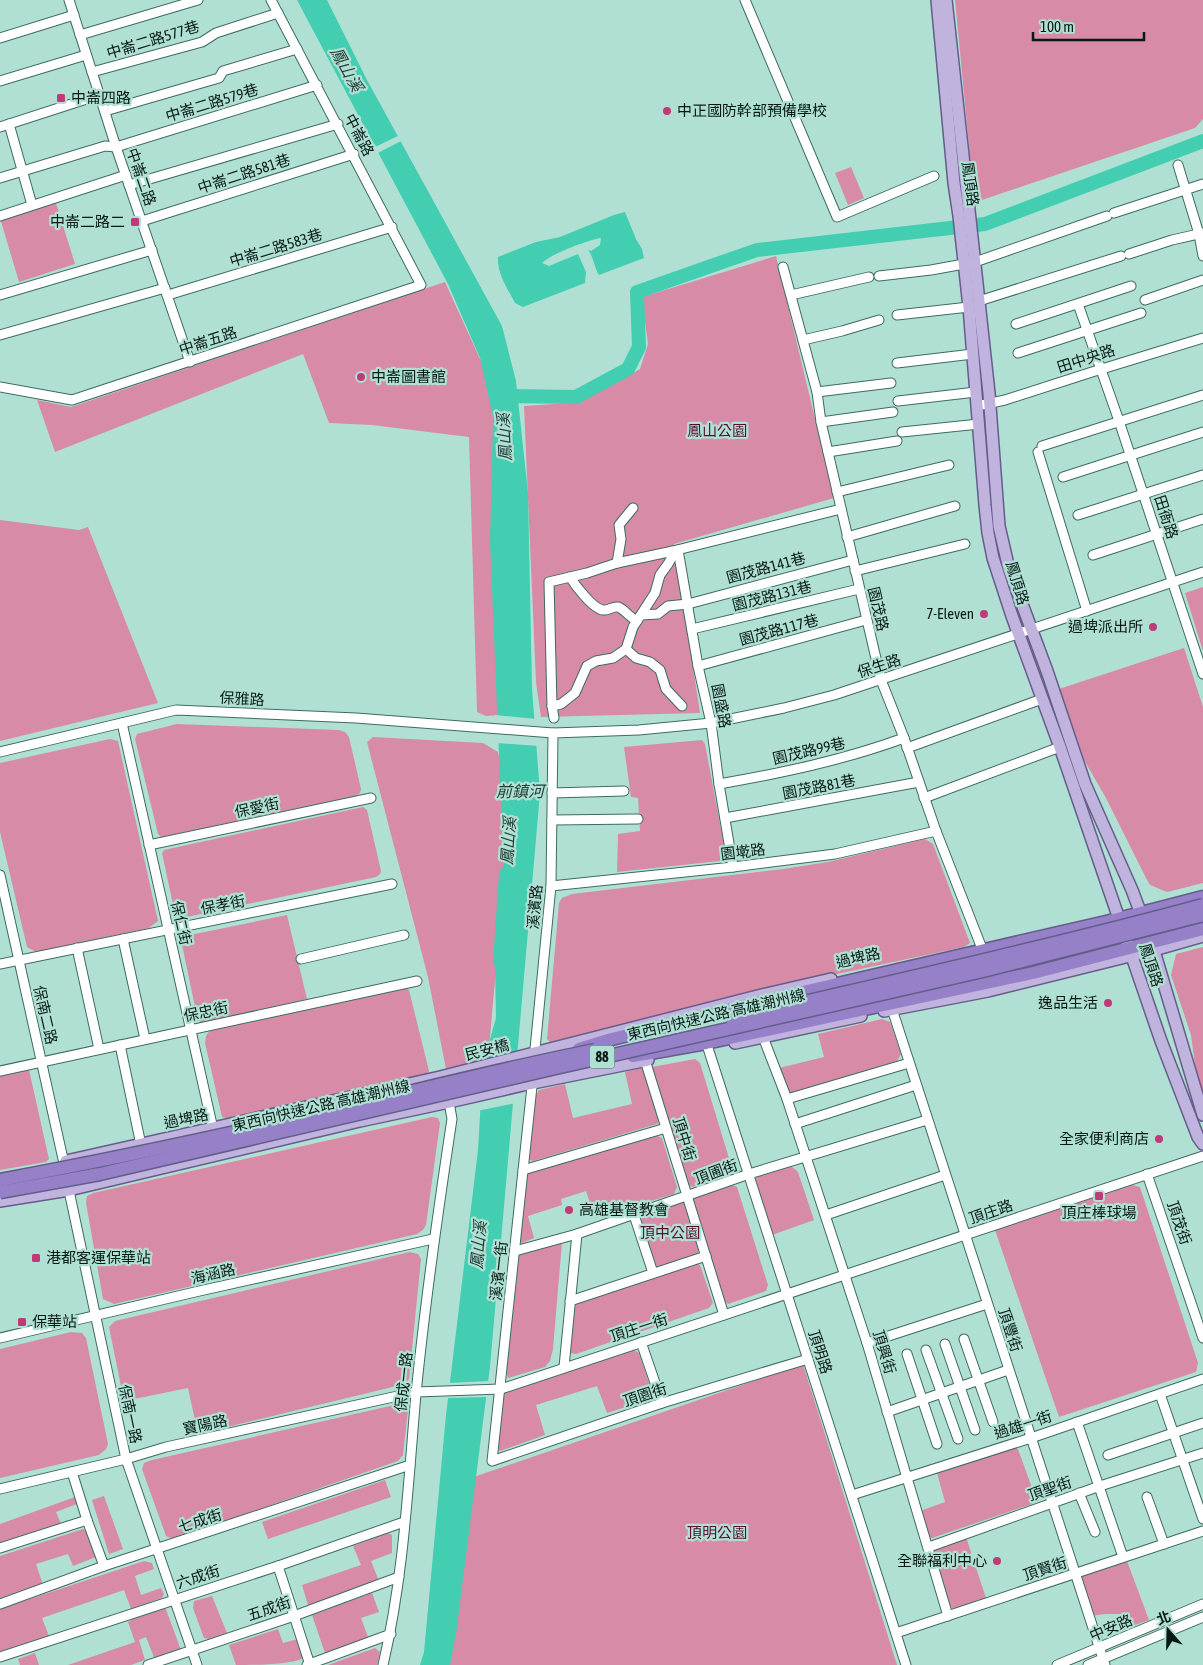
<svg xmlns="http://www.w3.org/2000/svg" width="1203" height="1665" font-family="'Asap Condensed','Noto Sans TC',sans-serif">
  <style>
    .green { fill: #d78ba6 }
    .water { fill: #43cdb1 }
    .pier { fill: #b0e0d3 }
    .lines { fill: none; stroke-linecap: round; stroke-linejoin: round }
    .river { stroke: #43cdb1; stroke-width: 14 }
    .minor-casing { stroke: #3e6b60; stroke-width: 11 }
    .major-casing { stroke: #645d89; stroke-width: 14 }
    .highway-casing { stroke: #645d89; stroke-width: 15 }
    .minor { stroke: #fff; stroke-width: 9 }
    .major { stroke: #c0b3de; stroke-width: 11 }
    .highway { stroke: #9681c8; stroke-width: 12 }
    .highway-bridge-casing { stroke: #645d89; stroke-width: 15; stroke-linecap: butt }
    .highway-bridge { stroke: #9681c8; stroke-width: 12 }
    .poi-dot { fill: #c13a78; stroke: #b0e0d3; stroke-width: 2 }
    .labels { text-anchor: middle; stroke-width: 4.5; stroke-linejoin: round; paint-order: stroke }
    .shield { fill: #b0e0d3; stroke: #3a554e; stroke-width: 1 }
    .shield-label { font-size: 14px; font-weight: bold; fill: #071915 }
    .street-label { font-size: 15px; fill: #071915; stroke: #b0e0d3 }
    .poi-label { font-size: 15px; fill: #071915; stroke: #b0e0d3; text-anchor: start }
    .park-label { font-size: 15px; fill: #580d32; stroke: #b0e0d3 }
    .water-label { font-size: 16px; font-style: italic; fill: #213d36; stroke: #b0e0d3 }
  </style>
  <rect width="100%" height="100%" fill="#b0e0d3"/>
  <g class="green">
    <polygon points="955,0 1203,0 1203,119 1195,128 979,201 974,197"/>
    <polygon points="851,167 864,198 848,205 835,173"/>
    <polygon points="55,200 75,264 19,282 0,218"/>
    <polygon points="776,256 834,498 674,544 700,713 541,717 536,682 524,406 570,403 607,388 640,369 648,344 642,297"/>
    <polygon points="445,282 490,381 501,520 500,715 486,716 477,712 469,437 372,425 329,423 303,354 55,452 37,400 71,407"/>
    <polygon points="0,520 79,530 88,527 158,703 0,741"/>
    <polygon points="1203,587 1203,651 1185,593"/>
    <polygon points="1184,648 1203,707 1203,883 1167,892 1150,885 1146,878 1106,798 1084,760 1059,689"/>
    <polygon points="177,724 339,730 345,732 349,737 361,789 360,793 356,796 161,837 158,834 135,739 137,734"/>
    <polygon points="373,737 483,743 498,752 510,813 488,1059 446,1069 428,977 367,742"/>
    <polygon points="110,739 118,741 158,921 149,928 36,952 27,947 0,832 0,763"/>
    <polygon points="702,740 705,744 726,856 720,861 617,872 618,834 640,831 638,798 631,797 624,747"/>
    <polygon points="363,807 367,810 381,871 380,874 376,877 182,918 175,914 162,853 164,850"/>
    <polygon points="925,839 933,844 970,943 964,947 752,992 552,1044 547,1039 559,903 562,898 572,894 783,869 828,862"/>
    <polygon points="287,915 307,999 203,1023 198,1021 181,940 185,936"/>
    <polygon points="1203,947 1203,1098 1197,1080 1191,1035 1171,975 1176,954"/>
    <polygon points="404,987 409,990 429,1071 427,1075 229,1119 222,1117 205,1043 206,1036 210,1030"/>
    <polygon points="882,1019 890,1022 901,1054 897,1061 793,1094 789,1093 779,1068 824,1057 818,1034"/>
    <polygon points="695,1059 700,1063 732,1168 730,1173 692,1187 687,1184 651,1071 652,1067"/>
    <polygon points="641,1068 644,1072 660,1121 657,1124 533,1161 527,1159 535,1097 539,1090 565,1084 573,1118 632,1104 625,1072"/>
    <polygon points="21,1069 29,1070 49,1159 46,1162 0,1170 0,1074"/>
    <polygon points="432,1117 438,1118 440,1123 426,1225 423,1230 417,1234 114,1304 103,1299 86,1203 87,1196 93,1193"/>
    <polygon points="655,1135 662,1138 677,1187 674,1194 595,1218 586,1191 561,1199 562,1205 528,1216 534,1238 522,1243 519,1241 526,1176 530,1171"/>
    <polygon points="791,1166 798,1172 814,1220 772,1235 754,1182 757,1177"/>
    <polygon points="730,1184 737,1187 768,1285 766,1291 728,1304 722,1299 692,1202 695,1196"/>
    <polygon points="1132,1185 1140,1187 1198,1363 1196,1372 1059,1417 995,1230"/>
    <polygon points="684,1202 687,1205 700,1246 698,1253 659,1267 655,1265 641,1219 643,1216"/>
    <polygon points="562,1242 553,1349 550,1361 545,1367 508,1378 506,1372 519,1256 524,1252"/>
    <polygon points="410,1252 418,1254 421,1259 409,1379 405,1384 198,1434 188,1388 124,1401 109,1327 115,1321"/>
    <polygon points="695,1263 700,1265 713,1303 709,1308 576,1354 570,1353 575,1307 578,1301"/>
    <polygon points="71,1332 82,1333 86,1338 108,1444 106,1449 99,1455 0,1478 0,1349"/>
    <polygon points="632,1349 639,1353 653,1395 648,1400 607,1413 597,1386 536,1405 545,1435 500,1451 497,1447 505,1390"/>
    <polygon points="803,1364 897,1665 442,1665 468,1479"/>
    <polygon points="399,1404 405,1404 408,1410 403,1455 398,1461 173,1539 166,1536 142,1469 144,1463 152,1460"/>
    <polygon points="1015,1447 1018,1449 1036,1499 1032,1504 932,1538 928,1537 920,1511 945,1502 937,1473"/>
    <polygon points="385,1480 391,1497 268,1539 262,1522"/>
    <polygon points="104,1496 123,1549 109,1554 92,1500"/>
    <polygon points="75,1497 77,1504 56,1512 62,1526 0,1547 0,1524"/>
    <polygon points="83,1529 86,1531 96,1557 73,1566 68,1554 36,1564 43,1585 0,1600 0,1556"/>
    <polygon points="388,1533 392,1535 392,1553 371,1561 379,1581 308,1605 302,1585 361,1565 353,1546"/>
    <polygon points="966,1537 986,1598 954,1609 950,1606 934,1551 936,1547"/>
    <polygon points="144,1561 152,1563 154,1569 135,1576 141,1595 161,1588 164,1594 162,1598 131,1609 124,1590 42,1618 49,1636 0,1653 0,1609"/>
    <polygon points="1127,1561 1149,1620 1132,1626 1126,1614 1106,1614 1089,1616 1077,1575"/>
    <polygon points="372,1593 379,1612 361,1618 368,1637 325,1653 312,1615"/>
    <polygon points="212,1596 227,1633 208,1639 204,1638 193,1608 194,1601"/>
    <polygon points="165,1607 181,1650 155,1660 146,1637 139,1640 145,1660 131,1665 68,1665 135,1642 128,1622 132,1620 131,1619"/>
    <path d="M 278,1629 L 283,1643 L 298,1639 L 304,1658 C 289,1665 255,1665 236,1665 L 229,1645 Z"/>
    <polygon points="375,1648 380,1652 377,1665 328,1665"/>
    <polygon points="35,1653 39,1665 20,1665 18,1659"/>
  </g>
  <g class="water">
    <polygon points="297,0 327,0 367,80 502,326 516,381 528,493 532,689 540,793 490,1367 456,1634 450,1665 420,1665 424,1652 446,1415 478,1150 483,1064 496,1018 495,969 506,922 490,542 493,417 480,358 448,284"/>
    <path d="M 625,212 L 636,239 L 642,249 L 644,258 L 599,275 C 594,267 594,258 588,250 L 591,251 L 600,245 L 601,238 C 588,240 551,254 542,263 L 549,266 L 578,254 L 586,272 L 585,283 L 523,307 L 515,303 C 508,289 497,274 498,257 L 536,242 L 560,237 L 614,215 Z"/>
  </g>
  <g class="pier">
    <polygon points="400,135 403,140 376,154 373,148"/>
    <polygon points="495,715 537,719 539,746 496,743"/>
    <polygon points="520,1052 516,1103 477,1111 481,1062"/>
    <polygon points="490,1381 488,1397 446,1398 448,1383"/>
  </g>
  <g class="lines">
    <g class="river">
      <polyline points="502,396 576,397 628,369 639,347 637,292 757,250 985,224 1203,141"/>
      <polyline points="500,962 506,874"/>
    </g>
    <defs>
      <g id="minor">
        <polyline points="69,0 116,147 190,362"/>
        <polyline points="745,0 837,217 934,176"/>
        <polyline points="80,35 198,0"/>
        <polyline points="0,38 74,15"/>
        <polyline points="92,72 202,42 216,33 278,13"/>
        <polyline points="0,81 86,55"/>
        <polyline points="105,111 219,78 223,71 297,49"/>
        <polyline points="9,124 32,205"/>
        <polyline points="0,127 99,95"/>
        <polyline points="1178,165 1199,234 1203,256"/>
        <polyline points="0,178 105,146 116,147 317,85"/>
        <polyline points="129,185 338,124"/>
        <polyline points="1114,213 1203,184"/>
        <polyline points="0,216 126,175"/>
        <polyline points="142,221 354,154"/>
        <polyline points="1129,254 1172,240 1203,233"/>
        <polyline points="783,267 817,392 821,422 881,680 904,738 936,831 981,946"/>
        <polyline points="879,276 931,270 975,262 1107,216"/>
        <polyline points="0,295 152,250"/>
        <polyline points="168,295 392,227"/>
        <polyline points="791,295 869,277"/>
        <polyline points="1145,300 1203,280"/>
        <polyline points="979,301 1121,256"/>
        <polyline points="1078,304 1119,421 1203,674"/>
        <polyline points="897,315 969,307"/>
        <polyline points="1016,324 1131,286"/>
        <polyline points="0,335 165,288"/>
        <polyline points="803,340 842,331 879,320"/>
        <polyline points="1018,353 1141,313"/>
        <polyline points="897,363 973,354"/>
        <polyline points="0,387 72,400 421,285 271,0"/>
        <polyline points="817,392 891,383"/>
        <polyline points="898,401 976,392"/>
        <polyline points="977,406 1005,400 1092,372 1203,338"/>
        <polyline points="821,422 893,412"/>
        <polyline points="902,432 979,424"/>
        <polyline points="1042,446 1203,395"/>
        <polyline points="828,452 897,441"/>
        <polyline points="1038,452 1087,611"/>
        <polyline points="1063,477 1203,432"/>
        <polyline points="837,492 949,465"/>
        <polyline points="1078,515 1203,475"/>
        <polyline points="847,537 955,506"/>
        <polyline points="678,550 698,666 711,723 719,784 733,867"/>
        <polyline points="1093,555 1203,519"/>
        <polyline points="617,563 621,539 619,525 633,508"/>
        <polyline points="855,571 965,544"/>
        <path d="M 570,577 C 575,585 593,609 603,610 C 608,611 613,606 618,607 C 623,608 629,617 637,621"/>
        <polyline points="641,615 658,614 668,606 688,604 853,560"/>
        <polyline points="692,629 859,589"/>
        <polyline points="626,649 636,658 650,662 660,670 666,689 682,706"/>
        <polyline points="698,666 866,620"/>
        <polyline points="552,706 561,704 575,693 587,666 596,661 613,658 626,649 633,627 655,593 660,575 668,564 672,557 673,551"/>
        <polyline points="554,718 552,706 549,582 587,573 617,563 673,551 841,509"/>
        <polyline points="122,723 213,1129"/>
        <polyline points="907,748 1042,699"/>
        <polyline points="0,752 176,710 356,718 553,733 639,730 711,723 784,708 834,695 1203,572"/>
        <path d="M 719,784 C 782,773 844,760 904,738"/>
        <polyline points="552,793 624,791"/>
        <polyline points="924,798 1060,747"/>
        <polyline points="725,818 919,782"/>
        <polyline points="552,820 638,819"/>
        <polyline points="149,845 371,798"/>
        <polyline points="0,875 65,1168"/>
        <polyline points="551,886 733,867 835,854 936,831"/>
        <polyline points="123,939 145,1039"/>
        <polyline points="77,948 99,1049"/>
        <polyline points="301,959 404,935"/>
        <polyline points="0,964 392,884"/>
        <polyline points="892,1009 1105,1665"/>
        <polyline points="763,1037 787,1099 867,1343 948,1616"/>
        <polyline points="120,1045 141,1145"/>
        <polyline points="708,1048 906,1665"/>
        <polyline points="534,1059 551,886 553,733"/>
        <polyline points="645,1060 724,1315"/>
        <polyline points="0,1071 417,981"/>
        <polyline points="533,1077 492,1461 662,1403 808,1359"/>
        <polyline points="787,1099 909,1063"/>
        <polyline points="795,1124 916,1085"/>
        <polyline points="523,1170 666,1128"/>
        <polyline points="1147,1174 1203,1338"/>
        <polyline points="68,1186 126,1459 197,1665"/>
        <polyline points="634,1215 653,1273"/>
        <polyline points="826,1215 945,1175"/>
        <polyline points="515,1251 577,1234 749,1174 927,1120"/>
        <polyline points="570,1301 706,1256"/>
        <polyline points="0,1338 195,1292 433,1239"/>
        <polyline points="964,1339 993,1422"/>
        <polyline points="641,1342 662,1403"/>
        <polyline points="867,1343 987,1304"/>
        <polyline points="945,1344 975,1430"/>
        <polyline points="926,1350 958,1439"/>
        <polyline points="907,1354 937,1444"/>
        <polyline points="564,1367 577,1234"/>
        <polyline points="1160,1394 1203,1519"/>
        <polyline points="887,1412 1008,1370"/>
        <polyline points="1077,1422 1123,1557"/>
        <polyline points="1108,1455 1203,1423"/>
        <polyline points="72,1472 87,1520 104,1566"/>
        <polyline points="0,1489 126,1459 166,1447 416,1392 501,1389 1203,1156"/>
        <polyline points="1079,1493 1095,1532"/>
        <polyline points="852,1495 1031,1438 1203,1379"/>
        <polyline points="1147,1497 1164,1544"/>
        <polyline points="929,1547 1100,1486 1203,1453"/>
        <polyline points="0,1548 87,1520"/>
        <polyline points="278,1566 310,1665"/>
        <polyline points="0,1604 104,1566 410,1465"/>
        <polyline points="896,1633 1203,1531"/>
        <polyline points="0,1657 278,1566 404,1522"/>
        <polyline points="148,1665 294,1616 399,1577"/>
        <polyline points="307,1665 391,1634"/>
        <path d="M 383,1665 C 404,1576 408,1484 416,1394 C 425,1302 438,1211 452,1119 L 449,1102"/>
        <polyline points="1057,1665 1203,1604"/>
        <polyline points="1088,1665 1203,1617"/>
      </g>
      <g id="major">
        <polyline points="937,0 954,183 959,216 969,307 985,505 988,533 993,558 1012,616 1060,747 1161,1041 1198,1137 1203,1144"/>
        <polyline points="946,0 989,393 999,526 1009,569 1047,671 1085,784 1132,890 1144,922"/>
        <polyline points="1152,944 1203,1115"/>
        <polyline points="884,1011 988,991 1154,950 1203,936"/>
        <polyline points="735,1043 861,1016"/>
        <polyline points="66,1161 440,1077 766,994 831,979"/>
        <polyline points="0,1201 69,1190 360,1121 449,1102 523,1085 648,1060"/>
      </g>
      <g id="highway">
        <polyline points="579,1049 608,1040 768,1000 1106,922 1203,897"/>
        <polyline points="633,1056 706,1043 1033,973 1203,929"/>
      </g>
    </defs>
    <use href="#minor" class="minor-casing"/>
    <use href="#major" class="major-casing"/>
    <use href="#highway" class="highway-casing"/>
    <use href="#minor" class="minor"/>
    <use href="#major" class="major"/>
    <use href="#highway" class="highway"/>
    <defs>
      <g id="highway-bridge">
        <path d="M 732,1019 C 889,982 1047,947 1203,905"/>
        <path d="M 0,1180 C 113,1159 225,1135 337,1109 C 423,1089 509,1067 595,1050"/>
        <polyline points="0,1192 100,1174 547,1070 983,971 1203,915"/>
      </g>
    </defs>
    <use href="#highway-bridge" class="highway-bridge-casing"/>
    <use href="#highway-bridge" class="highway-bridge"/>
  </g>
  <g class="poi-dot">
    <rect x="56" y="93" width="10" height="10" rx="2.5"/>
    <circle cx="667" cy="111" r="5"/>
    <rect x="130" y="217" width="10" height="10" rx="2.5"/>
    <circle cx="361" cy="377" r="5"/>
    <circle cx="984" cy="614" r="5"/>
    <circle cx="1153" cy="627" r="5"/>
    <circle cx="1108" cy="1003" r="5"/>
    <circle cx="1159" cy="1139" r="5"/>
    <rect x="1094" y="1191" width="10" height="10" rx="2.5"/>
    <circle cx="569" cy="1210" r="5"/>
    <rect x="31" y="1253" width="10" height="10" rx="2.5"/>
    <rect x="17" y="1317" width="10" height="10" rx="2.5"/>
    <circle cx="997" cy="1561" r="5"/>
  </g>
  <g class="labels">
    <rect class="shield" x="589.5" y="1045.5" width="25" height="23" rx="4"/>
    <g class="shield-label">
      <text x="602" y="1062">88</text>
    </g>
    <g class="street-label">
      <text transform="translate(153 40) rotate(-17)" y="5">中崙二路577巷</text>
      <text transform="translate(212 103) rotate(-17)" y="5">中崙二路579巷</text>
      <text transform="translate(359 135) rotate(62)" y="5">中崙路</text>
      <text transform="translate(244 174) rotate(-18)" y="5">中崙二路581巷</text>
      <text transform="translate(141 177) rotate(71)" y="5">中崙二路</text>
      <text transform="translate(970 184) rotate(82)" y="5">鳳頂路</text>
      <text transform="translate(276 248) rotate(-17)" y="5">中崙二路583巷</text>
      <text transform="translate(208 341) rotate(-18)" y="5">中崙五路</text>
      <text transform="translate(1086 359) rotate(-18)" y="5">田中央路</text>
      <text transform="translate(1166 517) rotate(72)" y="5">田衙路</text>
      <text transform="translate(766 568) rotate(-15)" y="5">園茂路141巷</text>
      <text transform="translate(1017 583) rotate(73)" y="5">鳳頂路</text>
      <text transform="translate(772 596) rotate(-14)" y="5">園茂路131巷</text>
      <text transform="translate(878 609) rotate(77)" y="5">園茂路</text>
      <text transform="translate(779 630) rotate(-15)" y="5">園茂路117巷</text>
      <text transform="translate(879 666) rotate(-18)" y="5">保生路</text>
      <text transform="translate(242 699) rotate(3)" y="5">保雅路</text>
      <text transform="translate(721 706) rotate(79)" y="5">園盛路</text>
      <text transform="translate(809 751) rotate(-13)" y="5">園茂路99巷</text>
      <text transform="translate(819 787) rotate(-11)" y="5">園茂路81巷</text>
      <text transform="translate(257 808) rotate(-12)" y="5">保愛街</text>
      <text transform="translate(743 852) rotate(-7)" y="5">園墘路</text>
      <text transform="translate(223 905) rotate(-11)" y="5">保孝街</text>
      <text transform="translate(535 907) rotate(-85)" y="5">溪濱路</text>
      <text transform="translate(181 923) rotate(77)" y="5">保仁街</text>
      <text transform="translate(858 958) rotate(-13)" y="5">過埤路</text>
      <text transform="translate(1151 965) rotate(72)" y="5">鳳頂路</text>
      <text transform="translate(206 1012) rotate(-12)" y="5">保忠街</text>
      <text transform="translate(45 1015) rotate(77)" y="5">保南二路</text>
      <text transform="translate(716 1015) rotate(-13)" y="5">東西向快速公路 高雄潮州線</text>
      <text transform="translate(487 1050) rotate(-14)" y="5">民安橋</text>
      <text transform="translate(321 1106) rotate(-13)" y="5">東西向快速公路 高雄潮州線</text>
      <text transform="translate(186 1119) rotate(-12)" y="5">過埤路</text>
      <text transform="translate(684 1139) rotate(73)" y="5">頂中街</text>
      <text transform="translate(716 1172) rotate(-20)" y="5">頂圃街</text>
      <text transform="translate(991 1212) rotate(-19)" y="5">頂庄路</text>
      <text transform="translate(1179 1223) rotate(71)" y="5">頂茂街</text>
      <text transform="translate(499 1271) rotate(-84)" y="5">溪濱一街</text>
      <text transform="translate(213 1274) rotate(-13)" y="5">海涵路</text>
      <text transform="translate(639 1328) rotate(-18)" y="5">頂庄一街</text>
      <text transform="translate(1010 1330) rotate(72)" y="5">頂豐街</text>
      <text transform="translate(820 1352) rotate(72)" y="5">頂明路</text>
      <text transform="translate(884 1352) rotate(73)" y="5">頂興街</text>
      <text transform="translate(404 1382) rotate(-84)" y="5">保成一路</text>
      <text transform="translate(645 1395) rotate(-18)" y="5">頂園街</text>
      <text transform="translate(130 1414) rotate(78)" y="5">保南一路</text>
      <text transform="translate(205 1425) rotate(-12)" y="5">寶陽路</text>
      <text transform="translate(1023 1425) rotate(-18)" y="5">過雄一街</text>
      <text transform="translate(1050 1489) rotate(-19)" y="5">頂聖街</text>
      <text transform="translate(200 1521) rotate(-18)" y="5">七成街</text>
      <text transform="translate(1045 1569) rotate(-18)" y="5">頂賢街</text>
      <text transform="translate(198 1577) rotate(-18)" y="5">六成街</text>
      <text transform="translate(269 1609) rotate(-19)" y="5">五成街</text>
      <text transform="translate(1111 1628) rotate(-23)" y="5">中安路</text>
    </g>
    <g class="poi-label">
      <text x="71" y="103">中崙四路</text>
      <text x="677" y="116">中正國防幹部預備學校</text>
      <text x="125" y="227" text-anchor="end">中崙二路二</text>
      <text x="371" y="382">中崙圖書館</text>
      <text x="974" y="619" text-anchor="end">7-Eleven</text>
      <text x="1143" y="632" text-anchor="end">過埤派出所</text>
      <text x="1098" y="1008" text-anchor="end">逸品生活</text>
      <text x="1149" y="1144" text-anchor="end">全家便利商店</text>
      <text x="579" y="1215">高雄基督教會</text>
      <text x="1099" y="1218" text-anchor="middle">頂庄棒球場</text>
      <text x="46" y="1263">港都客運保華站</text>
      <text x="32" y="1327">保華站</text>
      <text x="987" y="1566" text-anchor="end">全聯福利中心</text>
    </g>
    <g class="park-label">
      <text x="717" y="436">鳳山公園</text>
      <text x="670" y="1238">頂中公園</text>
      <text x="717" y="1538">頂明公園</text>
    </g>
    <g class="water-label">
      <text transform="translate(347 69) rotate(61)" y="6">鳳山溪</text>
      <text transform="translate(504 437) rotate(-93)" y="6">鳳山溪</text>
      <text x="520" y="797">前鎮河</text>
      <text transform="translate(508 841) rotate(-86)" y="6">鳳山溪</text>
      <text transform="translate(478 1245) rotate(-85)" y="6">鳳山溪</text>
    </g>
  </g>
  <g transform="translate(1168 1630) rotate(340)" stroke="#b0e0d3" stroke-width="4" paint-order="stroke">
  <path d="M0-4L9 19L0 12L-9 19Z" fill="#071915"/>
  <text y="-8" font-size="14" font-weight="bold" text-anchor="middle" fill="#071915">北</text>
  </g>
  <path d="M1033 32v8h111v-8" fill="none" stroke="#071915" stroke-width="2.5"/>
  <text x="1040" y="32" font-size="15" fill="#071915" stroke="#b0e0d3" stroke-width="4" paint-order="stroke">100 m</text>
</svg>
